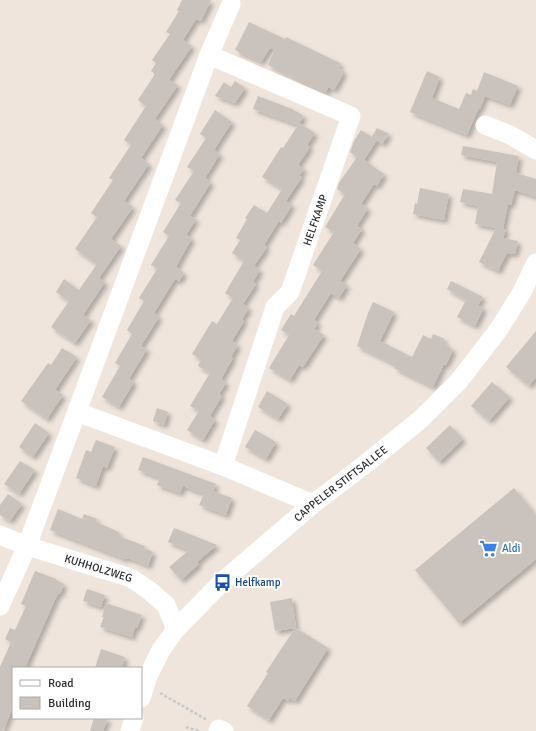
<svg xmlns="http://www.w3.org/2000/svg" width="536" height="731" font-family="Signika,sans-serif">
  <style>
    .building { fill: #cac2bc; filter: url(#shadow) }
    .lines { fill: none; stroke-linecap: round; stroke-linejoin: round }
    .path { stroke: #c8c8c8; stroke-width: 2.5; stroke-dasharray: 3 2; stroke-linecap: butt }
    .minor { stroke: #fff; stroke-width: 19 }
    .labels { text-anchor: middle; stroke-width: 4; stroke-linejoin: round; paint-order: stroke }
    .street-label { font-size: 11px; fill: #2c2c2c; stroke: #fff }
    .shop-label { font-size: 11px; fill: #366cbe; stroke: #fff; text-anchor: start }
    .transit-label { font-size: 11px; fill: #164399; stroke: #fff; text-anchor: start }
  </style>
  <defs>
    <filter id="shadow"><feDropShadow dx="3.5" dy="3.5" stdDeviation="2" flood-color="#0004"/></filter>
  </defs>
  <rect width="100%" height="100%" fill="#efe5dd"/>
  <g class="building">
    <polygon points="182,0 211,0 201,21 196,19 183,40 192,46 169,80 178,85 155,119 163,125 141,158 149,164 124,201 133,207 111,239 121,246 99,278 105,282 83,315 91,320 75,343 51,327 69,301 56,292 64,279 79,290 97,264 75,249 97,217 91,213 113,180 109,178 131,145 124,140 146,106 138,100 155,74 151,71 156,63 152,60 170,34 166,32 179,11 177,10"/>
    <polygon points="249,22 285,39 286,37 340,63 339,69 343,70 342,76 334,90 328,87 326,93 268,65 274,50 270,48 261,62 235,50"/>
    <polygon points="427,71 440,77 432,98 459,109 466,93 471,95 473,89 477,91 484,72 518,86 510,105 485,96 480,109 479,108 467,135 410,112"/>
    <polygon points="235,81 245,88 235,103 215,96 224,82 231,87"/>
    <polygon points="258,96 292,109 304,116 299,123 315,133 307,145 310,147 298,165 304,169 299,176 302,177 286,201 292,205 281,223 279,221 264,245 267,247 254,266 260,270 253,282 256,284 243,304 249,308 242,319 244,321 232,341 238,345 231,357 233,358 221,379 226,383 219,394 222,396 210,416 215,420 203,440 187,430 199,411 190,406 210,373 198,366 201,359 192,354 212,321 217,324 233,298 225,293 244,261 232,253 240,240 236,238 247,219 245,218 254,205 267,213 282,189 262,177 281,147 283,148 298,125 253,109"/>
    <polygon points="215,110 232,122 214,150 220,154 205,178 211,182 190,216 196,219 186,235 192,238 176,267 184,273 179,281 175,279 154,313 159,317 141,346 147,349 129,379 134,382 119,407 102,397 120,366 115,363 132,334 127,330 144,301 139,298 157,269 151,265 169,236 163,232 181,203 175,200 194,171 187,167 206,138 200,134"/>
    <polygon points="377,128 389,134 382,144 377,140 364,160 384,174 377,186 374,184 361,204 368,208 357,226 362,229 353,243 361,249 340,281 347,285 339,298 331,293 314,320 318,323 314,329 324,335 303,367 299,365 290,380 269,368 289,335 281,330 291,314 294,316 322,271 313,265 334,232 325,227 345,194 337,189 339,183 357,157 350,152 354,141 361,130 372,137"/>
    <polygon points="463,146 519,156 516,173 536,179 536,197 515,190 511,205 508,204 503,229 506,229 503,238 518,241 515,254 507,253 498,271 479,262 496,228 475,224 478,206 460,202 463,189 492,194 497,162 461,155"/>
    <polygon points="420,188 449,194 444,220 413,214 415,203 417,204"/>
    <polygon points="451,281 483,297 478,305 484,308 475,326 457,317 466,300 447,289"/>
    <polygon points="373,302 394,312 380,341 412,357 423,335 431,339 433,334 445,339 443,342 453,350 446,365 444,364 433,387 394,368 396,365 357,346 368,313"/>
    <polygon points="536,331 536,377 529,386 506,367"/>
    <polygon points="62,348 77,357 55,390 63,395 47,419 21,401 48,363 51,365"/>
    <polygon points="492,382 510,397 489,421 471,406"/>
    <polygon points="267,391 288,404 278,419 258,407"/>
    <polygon points="157,408 168,412 164,425 153,421"/>
    <polygon points="35,423 49,433 33,457 19,447"/>
    <polygon points="450,425 463,439 439,462 426,448"/>
    <polygon points="255,430 276,442 266,459 245,447"/>
    <polygon points="96,440 115,447 107,468 103,466 96,486 76,478 86,450 91,452"/>
    <polygon points="143,457 216,484 213,491 232,498 226,515 199,505 204,494 183,486 180,493 157,485 160,478 138,470"/>
    <polygon points="20,461 35,470 19,494 4,484"/>
    <polygon points="514,488 536,515 536,559 459,623 415,570"/>
    <polygon points="8,494 22,504 10,521 0,515 0,505"/>
    <polygon points="58,509 82,519 84,514 97,519 96,522 119,532 118,536 145,546 144,548 153,552 148,566 131,559 126,558 125,559 50,530"/>
    <polygon points="174,528 217,545 197,562 199,564 181,580 169,567 189,550 168,542"/>
    <polygon points="35,571 56,579 56,580 64,584 60,594 58,594 54,602 25,668 13,668 13,707 3,731 0,731 0,667 11,642 5,639 10,628 15,630 26,606 21,604"/>
    <polygon points="87,589 105,595 101,607 83,601"/>
    <polygon points="292,598 296,628 328,648 295,701 289,698 288,701 283,698 269,720 247,706 268,673 266,672 295,628 275,631 270,602"/>
    <polygon points="106,603 142,615 137,628 135,627 132,637 100,627 104,617 102,617"/>
    <polygon points="101,649 125,657 122,668 95,668"/>
    <polygon points="94,718 108,718 103,731 90,731"/>
  </g>
  <g class="lines">
    <g class="path">
      <polyline points="160,693 207,720"/>
      <polyline points="186,727 199,731"/>
    </g>
    <g class="minor">
      <polyline points="209,55 231,4"/>
      <polyline points="485,125 510,135 536,150"/>
      <polyline points="77,412 223,466 313,504"/>
      <path id="s1" d="M 0,535 L 27,546 L 131,578 L 150,591 L 166,605 L 176,629"/>
      <polyline points="0,606 27,546 209,55 351,116 290,292 275,307 223,466"/>
      <path id="s2" d="M 141,698 L 148,676 L 161,650 L 176,629 L 222,582 L 313,504 L 368,462 L 421,419 L 459,381 L 499,329 L 522,292 L 536,263"/>
      <polyline points="130,731 134,718"/>
      <polyline points="218,731 219,729 224,731"/>
    </g>
  </g>
  <defs>
    <symbol id="supermarket-bare" viewBox="-9 -9 18 18"><path d="M-6-5.5h2.5l.6 2H6L4.5 2H-2.5L-4.4-4H-6ZM-1.5 3.2a1.3 1.3 0 1 0 .1 0ZM3 3.2a1.3 1.3 0 1 0 .1 0Z" fill="#3f7fe0" stroke="#fff" stroke-width="2.5" paint-order="stroke"/></symbol>
    <symbol id="bus-bare" viewBox="-9 -9 18 18"><path d="M-5-6H5V4H4V6H2V4H-2V6H-4V4H-5ZM-3.5-4V0h7V-4ZM-3.5 1.2v1.5H-2V1.2ZM2 1.2v1.5H3.5V1.2Z" fill="#1a4fb4" stroke="#fff" stroke-width="2.5" paint-order="stroke"/></symbol>
  </defs>
  <g fill-rule="evenodd">
    <use href="#supermarket-bare" x="476" y="536" width="25" height="25"/>
    <use href="#bus-bare" x="210" y="570" width="25" height="25"/>
  </g>
  <g class="labels">
    <g class="street-label">
      <text transform="translate(315 220) rotate(-71)" y="4">HELFKAMP</text>
      <text dy="4" stroke="none"><textPath href="#s2" startOffset="298">CAPPELER STIFTSALLEE</textPath></text>
      <text dy="4" stroke="none"><textPath href="#s1" startOffset="104">KUHHOLZWEG</textPath></text>
    </g>
    <g class="shop-label">
      <text x="502" y="552">Aldi</text>
    </g>
    <g class="transit-label">
      <text x="235" y="586">Helfkamp</text>
    </g>
  </g>
  <rect x="12" y="667" width="130" height="52" fill="#ffffff" stroke="#ababab"/>
  <rect x="20" y="680" width="20" height="6" fill="#ffffff" stroke="#ababab"/>
  <text x="48" y="687" font-size="12" fill="#2c2c2c">Road</text>
  <rect x="20" y="697" width="20" height="12" fill="#cac2bc" stroke="#ababab"/>
  <text x="48" y="707" font-size="12" fill="#2c2c2c">Building</text>
</svg>
